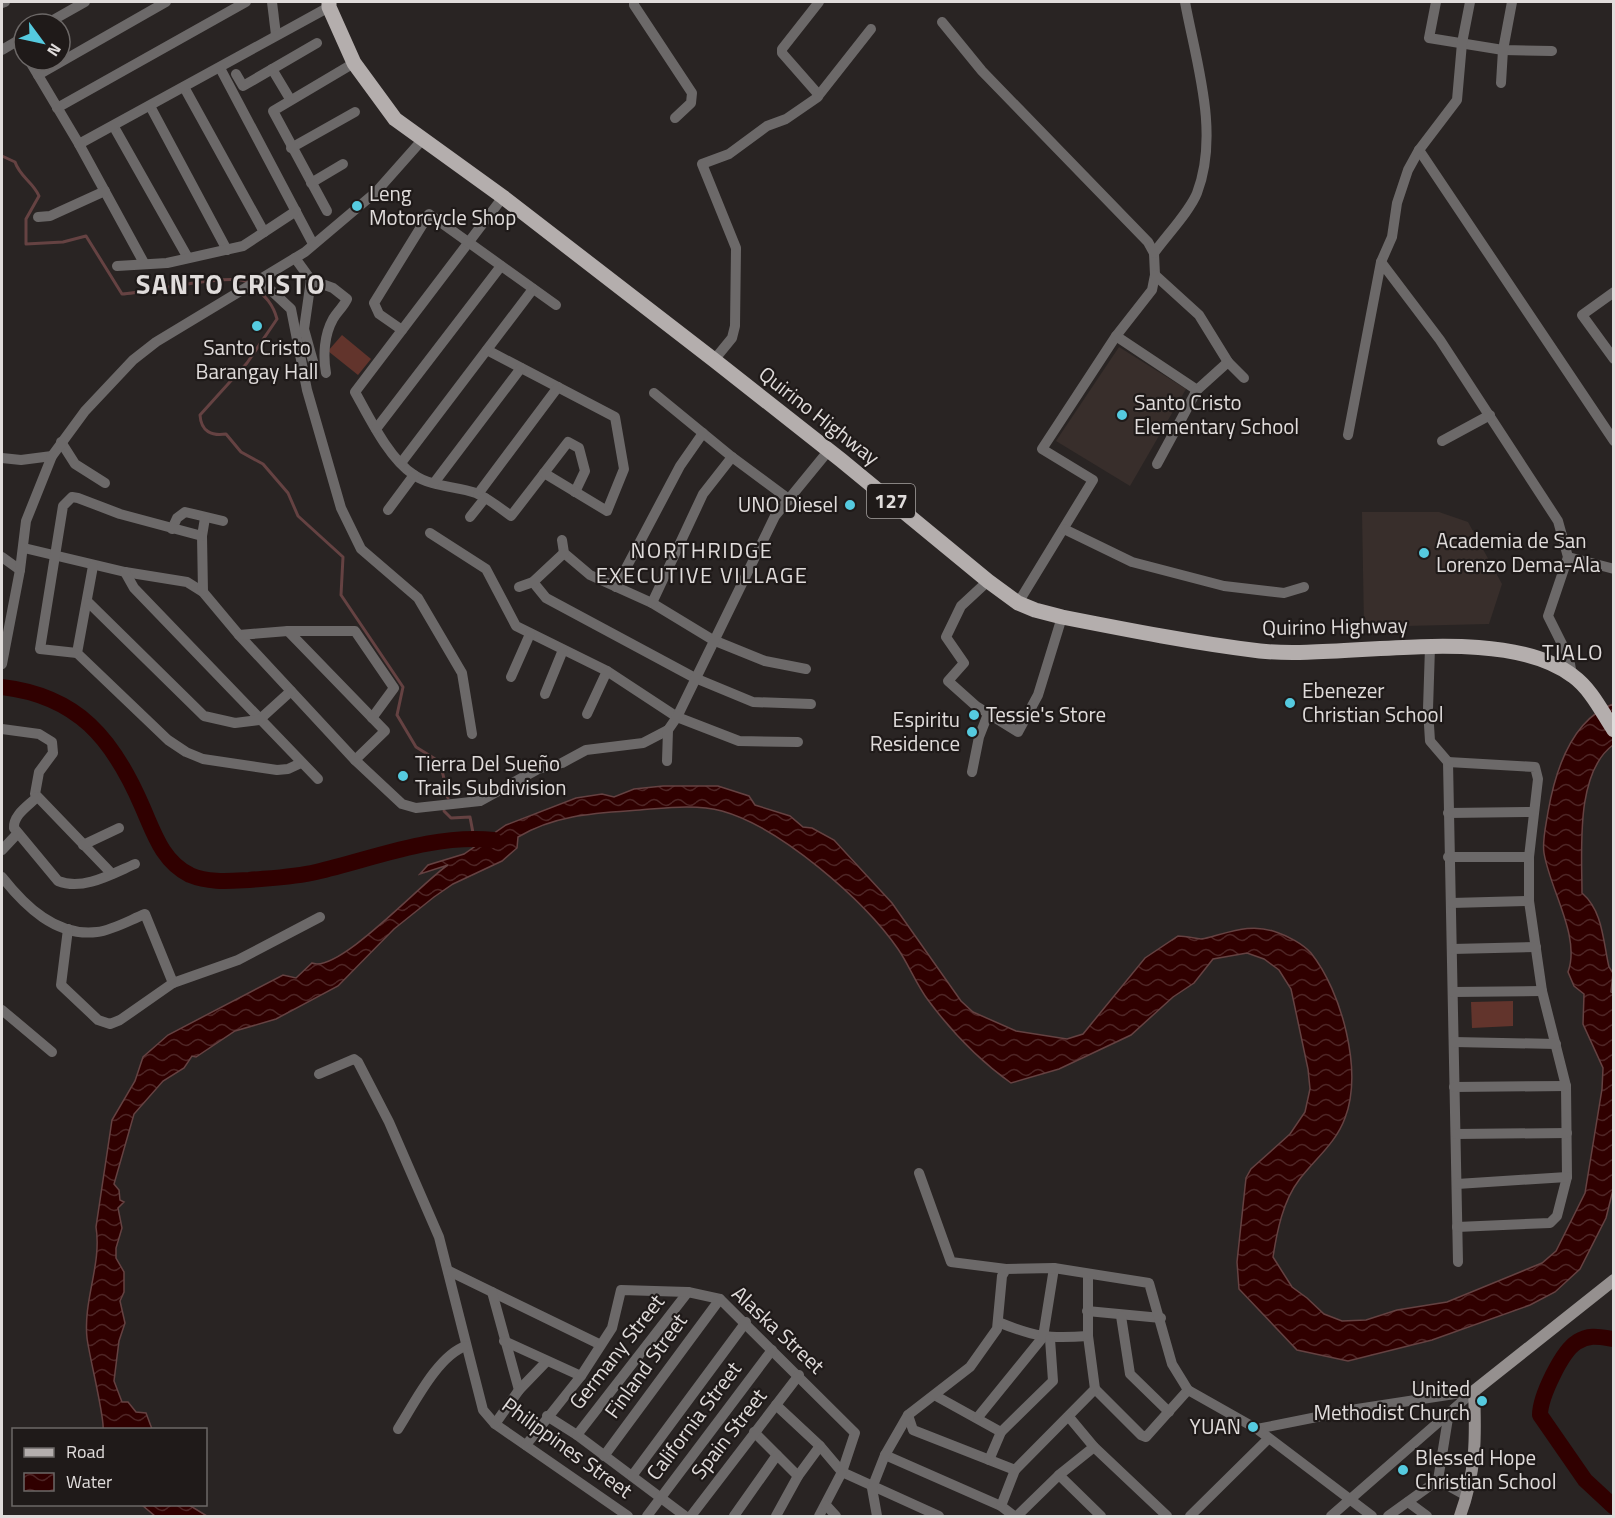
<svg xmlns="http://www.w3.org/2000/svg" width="1615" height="1518" font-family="'Titillium Web',sans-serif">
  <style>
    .built { fill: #382e2b }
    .pitch { fill: #62342c }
    .water { fill: url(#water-waves); stroke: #654242; stroke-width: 1.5 }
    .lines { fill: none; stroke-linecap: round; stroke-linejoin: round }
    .stream { stroke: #654242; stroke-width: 3 }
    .river { stroke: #300000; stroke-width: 16 }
    .street { stroke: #6c6969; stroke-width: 10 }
    .secondary { stroke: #95908f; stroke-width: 12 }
    .primary { stroke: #b4aead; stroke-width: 15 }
    .poi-dot { fill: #55cadf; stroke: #1f1a19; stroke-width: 2 }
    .labels { text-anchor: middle; stroke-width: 4.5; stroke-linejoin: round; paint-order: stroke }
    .shield { fill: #1f1a19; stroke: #a6a2a1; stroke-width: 1.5 }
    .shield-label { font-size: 20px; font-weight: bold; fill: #e0dcdb }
    .poi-label { font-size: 21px; fill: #e0dcdb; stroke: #1f1a19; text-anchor: start }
    .street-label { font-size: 21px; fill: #e0dcdb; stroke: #1f1a19 }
    .neighbourhood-label { font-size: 22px; letter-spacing: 1.5px; fill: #e0dcdb; stroke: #1f1a19 }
    .district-label { font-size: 27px; font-weight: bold; letter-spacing: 1.5px; fill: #e0dcdb; stroke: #1f1a19 }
  </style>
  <defs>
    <pattern id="water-waves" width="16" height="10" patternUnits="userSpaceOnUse" patternTransform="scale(1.5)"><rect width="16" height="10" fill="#300000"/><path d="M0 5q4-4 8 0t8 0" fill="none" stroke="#4e2525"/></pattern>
  </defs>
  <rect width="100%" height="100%" fill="#292423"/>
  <g class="built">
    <polygon points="1119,347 1186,389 1130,486 1056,441"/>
    <polygon points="1362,512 1439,512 1468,522 1502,584 1489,624 1364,627"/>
  </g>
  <g class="pitch">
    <polygon points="342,335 371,359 358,375 328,351"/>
    <polygon points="1513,1001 1513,1026 1472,1028 1471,1002"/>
  </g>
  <g class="water">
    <path d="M 1613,704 L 1613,745 C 1575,773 1582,851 1582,893 C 1603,911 1603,941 1609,967 L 1613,973 L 1611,992 L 1614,994 L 1613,1190 L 1606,1218 L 1580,1269 L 1555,1292 L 1530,1305 L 1432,1340 L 1348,1361 L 1297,1350 L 1239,1289 L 1237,1262 L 1246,1178 L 1251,1169 L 1290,1134 L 1305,1112 L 1310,1089 L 1308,1069 L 1291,989 L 1279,970 L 1264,959 L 1247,953 L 1213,959 L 1194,983 L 1173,997 L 1131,1035 L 1059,1069 L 1011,1083 C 980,1061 951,1031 928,1000 C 916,984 909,965 898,949 C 864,900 780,827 722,811 C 696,804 666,808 640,810 C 598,813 556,814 518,837 L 517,848 L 502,861 L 453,884 L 434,897 L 394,929 L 338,986 L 276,1019 L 235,1031 L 196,1057 L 192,1056 L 184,1068 L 163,1081 L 134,1114 L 114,1184 L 119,1190 L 120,1200 L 124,1202 L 118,1208 L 122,1228 L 116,1248 L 116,1258 L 124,1272 L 124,1292 L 120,1301 L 125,1323 L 119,1341 L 114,1381 L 122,1402 L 128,1402 L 136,1412 L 146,1413 L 152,1429 L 103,1429 C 105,1419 89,1355 87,1338 C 83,1300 102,1264 96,1227 L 112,1120 L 135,1081 L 143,1057 L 168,1035 L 283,975 L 296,978 L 312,963 C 339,974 424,880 448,865 L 420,874 L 428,865 L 464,854 L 506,825 L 576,798 L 602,794 L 614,797 L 634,789 L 663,786 L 718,786 L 749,796 L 755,805 L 790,816 L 803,827 L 812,828 L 834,840 L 892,903 L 961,1001 L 973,1012 L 1016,1031 L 1067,1039 L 1083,1034 L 1145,958 L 1178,936 C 1186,936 1193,938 1201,939 C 1204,939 1210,937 1214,936 C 1236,930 1254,924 1276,932 C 1288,936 1303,944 1311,953 C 1342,992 1363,1071 1345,1118 C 1336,1143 1315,1159 1299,1180 C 1283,1201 1277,1231 1273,1257 L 1292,1287 L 1307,1298 L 1324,1314 L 1342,1321 L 1366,1320 L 1397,1310 L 1447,1302 L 1542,1263 L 1556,1251 L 1585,1193 L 1602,1089 L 1603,1068 L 1583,1024 L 1584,994 L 1574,986 L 1568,972 C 1581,937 1550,890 1544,853 C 1542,841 1546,825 1548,812 C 1555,772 1571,720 1613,704 Z"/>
    <polygon points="142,1505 189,1505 207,1516 155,1516"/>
  </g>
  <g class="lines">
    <g class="stream">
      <path d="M 2,156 L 15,162 C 20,177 33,182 39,196 L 26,219 L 26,244 L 63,242 L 86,236 L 122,294 C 146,293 235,271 249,283"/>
      <path d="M 254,287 C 266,297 273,304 277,319 L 247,363 L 200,415 C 201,432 212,436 226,434 L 241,452 L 263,464 L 288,493 L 298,516 L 343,557 L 341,595 L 403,687 L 397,715 L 416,747 L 440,762 L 445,783 L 443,787 L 448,798"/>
      <polyline points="444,811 451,818 470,817 474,838"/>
    </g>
    <g class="river">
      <path d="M 2,687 C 78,696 113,739 142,806 C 154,833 162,861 190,875 C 209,883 229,881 249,880 C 271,878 295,877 316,872 C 376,858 432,834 494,840"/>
      <path d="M 1614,1339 C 1600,1337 1589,1334 1577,1342 C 1562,1351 1540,1397 1540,1415 L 1585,1480 L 1614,1507"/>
    </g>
    <g class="street">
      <polyline points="272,2 276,35"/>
      <polyline points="634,2 634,5 692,93 691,103 675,118"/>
      <polyline points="1436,2 1429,38 1503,50 1552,51"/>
      <polyline points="2,3 5,2"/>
      <polyline points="942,22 982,71 1148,242 1154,253 1155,275 1152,290 1116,336 1042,449 1093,480 1018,603"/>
      <polyline points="46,24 85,2"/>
      <polyline points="2,50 24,37"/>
      <polyline points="29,60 79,144 144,263"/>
      <polyline points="220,68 312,242"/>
      <polyline points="272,69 290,99"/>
      <polyline points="236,74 243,86 317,43"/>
      <polyline points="38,75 166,2"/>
      <polyline points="1501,83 1503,50 1512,2"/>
      <polyline points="184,87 264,232"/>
      <polyline points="819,95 871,29"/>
      <polyline points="150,106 227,250"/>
      <polyline points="57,108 246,2"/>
      <polyline points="114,127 188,258"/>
      <polyline points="79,144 329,7"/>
      <polyline points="291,148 355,112"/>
      <polyline points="1419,150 1614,441"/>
      <polyline points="311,183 343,164"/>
      <path d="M 503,197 L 355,392 C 369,417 389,459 414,475 C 432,487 456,486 476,493 C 488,498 500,508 511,516 L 568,442 L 579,448 L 585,471 L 575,492"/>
      <polyline points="327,211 273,111 354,63"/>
      <polyline points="38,217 50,216 105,191"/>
      <path d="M 1154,253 C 1166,236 1190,211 1197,193 C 1220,133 1196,62 1185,2"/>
      <path d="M 295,258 L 311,280 L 333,288 L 347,299 C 344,306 337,312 333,319 C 324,335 323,356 326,373"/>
      <polyline points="1381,262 1392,237 1397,203 1408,170 1419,150 1457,100 1462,43 1470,2"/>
      <polyline points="117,266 167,263 243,246 296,211"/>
      <polyline points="1155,275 1199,315 1228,362"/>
      <polyline points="260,280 291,309 307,390 341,508 361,549 418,598 462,673 472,734"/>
      <polyline points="311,280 304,329 314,365"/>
      <polyline points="1614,292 1582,315 1614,359"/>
      <polyline points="402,330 379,314 374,303 429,214 556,305"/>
      <polyline points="1116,336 1197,390 1228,362 1244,378"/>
      <polyline points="487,350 615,417 624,469 607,511 544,473"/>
      <polyline points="714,360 732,338 735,326 736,248 702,164 729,154 767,126 786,119 818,97 818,94 782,53 782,49 819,2"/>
      <polyline points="654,393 732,457 790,500"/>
      <polyline points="376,429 501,266"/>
      <polyline points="1348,435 1381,262 1440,340 1558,521 1568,557 1548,616 1569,658 1572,675"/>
      <polyline points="1442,441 1490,415"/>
      <polyline points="61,442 75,464 105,483"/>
      <polyline points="2,458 21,460 52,456"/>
      <polyline points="401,463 533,289"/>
      <polyline points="1157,464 1197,390"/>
      <polyline points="434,483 521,368"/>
      <polyline points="478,494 558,387"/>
      <polyline points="388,510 414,475"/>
      <polyline points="470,517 485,498"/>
      <polyline points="172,529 177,518 185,512 223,521"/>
      <polyline points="1064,529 1132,562 1224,586 1284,593 1304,587"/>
      <polyline points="430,533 486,569 516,626 607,671 677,717 739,741 798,742"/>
      <polyline points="562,540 564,553 590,575 652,603 713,640 765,661 806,669"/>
      <polyline points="24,548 125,572 187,582 203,592 239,635 355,760 402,804 416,808 480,801 538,769 562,763 586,750 643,743 668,730"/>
      <polyline points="2,557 20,570"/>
      <polyline points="1568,557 1614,569"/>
      <polyline points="93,566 77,653 168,740 186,752 203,759 277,770 288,769 301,763"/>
      <polyline points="125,572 134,588 318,779"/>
      <polyline points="988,581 961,606 946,637 964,663 948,681 976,706 1018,732 1038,695 1062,617"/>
      <polyline points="533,582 546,598 695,678 753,702 811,704"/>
      <polyline points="519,587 533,582 564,553"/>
      <polyline points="616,587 680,466 703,433"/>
      <polyline points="203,592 202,536 205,518"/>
      <polyline points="89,603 204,716 235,723 259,720 291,691"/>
      <polyline points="652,603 703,494 732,457"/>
      <polyline points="288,631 385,731 355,760"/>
      <polyline points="239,635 288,631 355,631 394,688 372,718"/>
      <polyline points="1430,647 1428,709 1430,741 1448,762 1458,1262"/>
      <polyline points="77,653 40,649 63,506 72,497 78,498 120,514 202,536"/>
      <polyline points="2,664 20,570 26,521 52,456 85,411 133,360 156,342 305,252 376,192 423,139"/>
      <polyline points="511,677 530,634"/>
      <polyline points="545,694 563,650"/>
      <polyline points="587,714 607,671"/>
      <polyline points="2,729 39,734 52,742 53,753 39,772 35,794 112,874"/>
      <polyline points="667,761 668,730 677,717 775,516 829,450"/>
      <polyline points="1448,762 1535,767 1538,779 1529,857 1529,901 1542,991 1566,1086 1567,1177 1557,1216 1550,1223 1457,1227"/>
      <polyline points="972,772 979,737 988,714"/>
      <path d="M 37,797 C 28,806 13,815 14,828 L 58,881 C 83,891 112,874 135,864"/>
      <polyline points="1448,813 1533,812"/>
      <polyline points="83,845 119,828"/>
      <polyline points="2,850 17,834"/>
      <polyline points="1448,857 1529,857"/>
      <path d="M 2,877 C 25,906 56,937 97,932 C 113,930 130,920 145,914 L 173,983"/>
      <polyline points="1451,903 1529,901"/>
      <polyline points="68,929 61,985 98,1020 110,1024 120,1020 173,983 238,960 320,917"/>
      <polyline points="1452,949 1536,947"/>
      <polyline points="1453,992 1542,991"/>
      <polyline points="2,1010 52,1052"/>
      <polyline points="1454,1042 1556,1044"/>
      <polyline points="319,1074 354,1059 358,1062 389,1122 439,1237 483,1410 495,1424 628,1516"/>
      <polyline points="1454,1087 1566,1086"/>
      <polyline points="1456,1134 1567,1133"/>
      <polyline points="919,1173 951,1262 1006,1269"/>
      <polyline points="1457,1184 1567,1177"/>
      <polyline points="449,1271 599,1344"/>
      <polyline points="492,1292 519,1390"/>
      <polyline points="1087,1311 1161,1318"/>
      <polyline points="1121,1316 1130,1374 1169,1412"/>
      <path d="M 998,1322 C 1035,1337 1048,1339 1088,1336"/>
      <polyline points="504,1341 581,1376"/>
      <polyline points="1095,1389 1141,1435 1146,1437 1188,1390"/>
      <polyline points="936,1396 1001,1432"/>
      <polyline points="776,1405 820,1446 842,1472 939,1516"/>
      <polyline points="908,1415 913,1430 1015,1470 1095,1389 1088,1336 1088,1274"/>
      <polyline points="547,1416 577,1435 685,1516"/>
      <polyline points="978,1417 1043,1337 1054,1268"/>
      <polyline points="1069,1417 1094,1447 1167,1516"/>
      <polyline points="495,1424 519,1390 546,1362"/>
      <path d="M 398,1429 C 414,1404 438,1355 466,1346"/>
      <polyline points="1257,1429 1357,1409 1474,1391"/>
      <polyline points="754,1432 798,1476"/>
      <polyline points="577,1435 688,1292"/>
      <polyline points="526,1445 581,1376 612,1328 621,1290 688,1292 720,1299 855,1433 842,1472 819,1516"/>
      <polyline points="885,1455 1001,1506 1014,1516"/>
      <polyline points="604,1456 720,1299"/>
      <polyline points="989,1460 1001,1432 1053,1381 1050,1339"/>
      <polyline points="1059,1475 1101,1516"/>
      <polyline points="632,1476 746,1322"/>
      <polyline points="1438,1480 1467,1496"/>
      <polyline points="1408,1502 1427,1516"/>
      <polyline points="826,1505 836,1516"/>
      <polyline points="1001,1506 1015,1470"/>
      <polyline points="647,1516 772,1350"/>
      <polyline points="691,1516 799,1375"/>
      <polyline points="734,1516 777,1455"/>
      <polyline points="776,1516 798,1476 820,1446"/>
      <polyline points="877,1516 872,1488 885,1455 908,1415 970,1367 997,1329 1002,1276 1006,1269 1054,1268 1149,1283 1172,1364 1188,1390 1257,1429 1372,1516"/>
      <polyline points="1017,1516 1059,1475 1094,1447"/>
      <polyline points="1190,1516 1268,1439"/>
      <polyline points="1331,1516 1473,1392"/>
      <polyline points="1388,1516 1438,1480 1449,1412"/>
    </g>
    <path class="secondary" d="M 1460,1516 C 1476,1472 1476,1438 1474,1391 L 1614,1280"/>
    <path class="primary" d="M 329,2 L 329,7 L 354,63 L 395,119 L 503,197 L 714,360 L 841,460 L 988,581 L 1018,603 L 1035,610 L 1062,617 C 1128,630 1194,643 1260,651 C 1345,660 1502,622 1573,676 C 1591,689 1602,712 1614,730"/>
  </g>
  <g class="poi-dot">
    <circle cx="357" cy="206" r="6"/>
    <circle cx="257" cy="326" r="6"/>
    <circle cx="1122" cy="415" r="6"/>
    <circle cx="850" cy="505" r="6"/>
    <circle cx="1424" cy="553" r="6"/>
    <circle cx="1290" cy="703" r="6"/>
    <circle cx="974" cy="715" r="6"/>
    <circle cx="972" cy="732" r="6"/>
    <circle cx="403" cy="776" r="6"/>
    <circle cx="1482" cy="1401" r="6"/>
    <circle cx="1253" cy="1427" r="6"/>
    <circle cx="1403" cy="1470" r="6"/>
  </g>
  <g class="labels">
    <rect class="shield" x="867" y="484" width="48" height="34" rx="4.5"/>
    <g class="shield-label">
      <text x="891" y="508">127</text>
    </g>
    <g class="poi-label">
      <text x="369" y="201">Leng<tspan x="369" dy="24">Motorcycle Shop</tspan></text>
      <text x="257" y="355" text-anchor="middle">Santo Cristo<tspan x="257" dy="24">Barangay Hall</tspan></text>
      <text x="1134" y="410">Santo Cristo<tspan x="1134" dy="24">Elementary School</tspan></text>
      <text x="838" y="512" text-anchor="end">UNO Diesel</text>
      <text x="1436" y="548">Academia de San<tspan x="1436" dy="24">Lorenzo Dema-Ala</tspan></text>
      <text x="1302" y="698">Ebenezer<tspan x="1302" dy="24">Christian School</tspan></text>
      <text x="986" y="722">Tessie's Store</text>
      <text x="960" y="727" text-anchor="end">Espiritu<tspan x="960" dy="24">Residence</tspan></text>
      <text x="415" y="771">Tierra Del Sueño<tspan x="415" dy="24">Trails Subdivision</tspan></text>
      <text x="1470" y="1396" text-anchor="end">United<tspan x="1470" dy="24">Methodist Church</tspan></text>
      <text x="1241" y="1434" text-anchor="end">YUAN</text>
      <text x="1415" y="1465">Blessed Hope<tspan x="1415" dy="24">Christian School</tspan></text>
    </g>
    <g class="street-label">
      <text transform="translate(819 416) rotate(38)" y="7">Quirino Highway</text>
      <text transform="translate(1335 627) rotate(-1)" y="7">Quirino Highway</text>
      <text transform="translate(778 1330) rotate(43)" y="7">Alaska Street</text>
      <text transform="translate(617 1352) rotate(-52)" y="7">Germany Street</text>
      <text transform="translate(646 1366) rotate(-54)" y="7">Finland Street</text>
      <text transform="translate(694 1421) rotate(-53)" y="7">California Street</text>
      <text transform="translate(729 1434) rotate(-52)" y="7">Spain Street</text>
      <text transform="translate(567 1448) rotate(36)" y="7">Philippines Street</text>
    </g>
    <g class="neighbourhood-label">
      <text x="702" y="558">NORTHRIDGE<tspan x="702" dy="25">EXECUTIVE VILLAGE</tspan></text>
      <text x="1573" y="660">TIALO</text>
    </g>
    <g class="district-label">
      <text x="231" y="294">SANTO CRISTO</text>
    </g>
  </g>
  <rect width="1615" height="1518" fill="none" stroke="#e0dcdb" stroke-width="6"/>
  <rect x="12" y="1428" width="195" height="78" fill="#1f1a19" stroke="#6c6867" stroke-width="1.5"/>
  <rect x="24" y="1448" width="30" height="9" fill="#b4aead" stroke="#6c6867" stroke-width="1.5"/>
  <text x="66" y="1458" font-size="18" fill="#e0dcdb">Road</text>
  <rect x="24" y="1473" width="30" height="18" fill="url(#water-waves)" stroke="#6c6867" stroke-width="1.5"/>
  <text x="66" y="1488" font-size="18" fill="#e0dcdb">Water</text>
  <g transform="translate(42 42) rotate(123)"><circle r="28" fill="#1f1a19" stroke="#6c6867" stroke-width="1.5"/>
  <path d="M0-4.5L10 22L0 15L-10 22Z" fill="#55cadf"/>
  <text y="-9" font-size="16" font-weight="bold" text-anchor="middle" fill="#e0dcdb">N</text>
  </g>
</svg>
